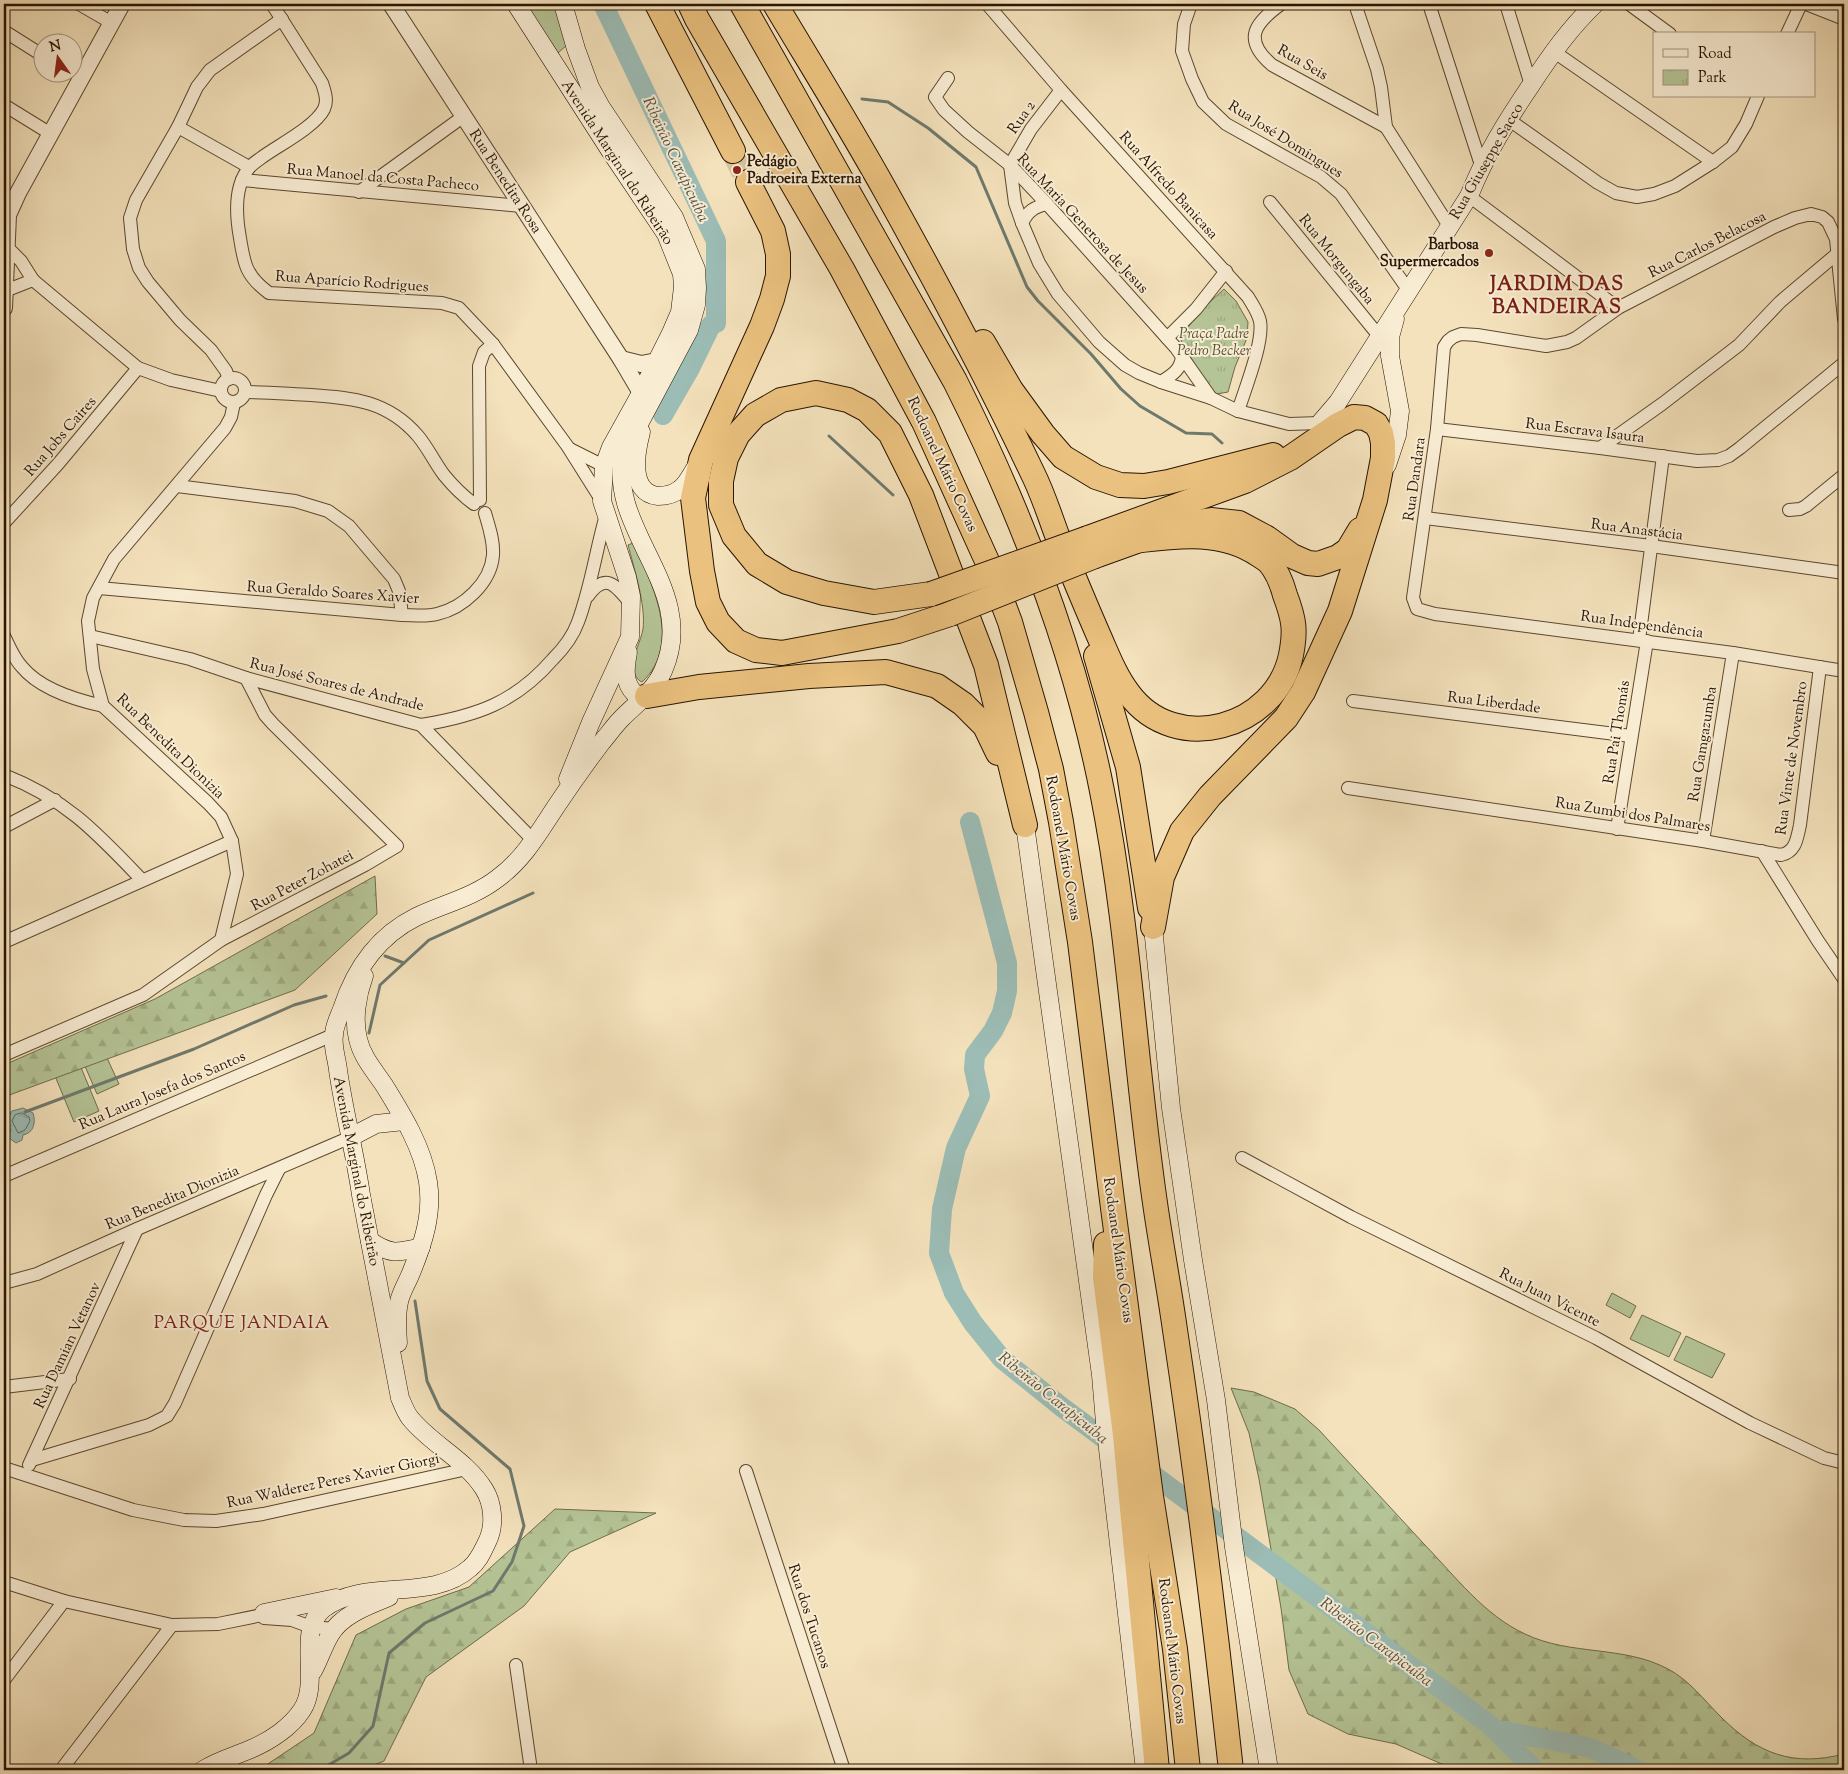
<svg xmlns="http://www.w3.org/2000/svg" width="1848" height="1774" font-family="'Sorts Mill Goudy',serif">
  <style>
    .grass { fill: #b5c496; stroke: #6e6c4b }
    .forest { fill: url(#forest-firs); stroke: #6e6c4b }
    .park { fill: url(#park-tufts); stroke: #6e6c4b }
    .water { fill: url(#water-ripples); stroke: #6e796d }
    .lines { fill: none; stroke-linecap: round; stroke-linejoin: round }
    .shore { stroke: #62685b; stroke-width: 1 }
    .stream { stroke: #6e796d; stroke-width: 3 }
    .river { stroke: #9cbdb6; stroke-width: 20 }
    .motorway-tunnel { stroke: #d5c3a0; stroke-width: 24; stroke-dasharray: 24 12; stroke-linecap: butt }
    .minor-casing { stroke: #5b482f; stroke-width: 14 }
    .tertiary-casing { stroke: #5b482f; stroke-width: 18 }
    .secondary-casing { stroke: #281400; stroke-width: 19 }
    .motorway-casing { stroke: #281400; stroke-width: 26 }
    .minor { stroke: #f8ecd3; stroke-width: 12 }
    .tertiary { stroke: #f8ecd3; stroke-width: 16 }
    .secondary { stroke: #f8ecd3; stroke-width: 18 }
    .motorway { stroke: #eac17e; stroke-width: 24 }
    .motorway-bridge-casing { stroke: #281400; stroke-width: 26; stroke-linecap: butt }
    .motorway-bridge { stroke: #eac17e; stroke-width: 24 }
    .poi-dot { fill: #8f2418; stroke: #f8ecd3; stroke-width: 2 }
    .labels { text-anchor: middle; stroke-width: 4; stroke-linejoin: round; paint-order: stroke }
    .street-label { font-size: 15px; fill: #281400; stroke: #f8ecd3 }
    .poi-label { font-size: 15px; font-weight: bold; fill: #281400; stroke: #f8ecd3; text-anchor: start }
    .park-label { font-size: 15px; font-style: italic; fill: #595234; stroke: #f8ecd3 }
    .water-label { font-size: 16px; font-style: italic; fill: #514f40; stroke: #f8ecd3 }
    .quarter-label { font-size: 18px; letter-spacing: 1px; fill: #7a1f14; stroke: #f8ecd3 }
    .district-label { font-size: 20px; font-weight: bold; letter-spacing: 1px; fill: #7a1f14; stroke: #f8ecd3 }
  </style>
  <defs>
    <pattern id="forest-firs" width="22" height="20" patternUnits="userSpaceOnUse" patternTransform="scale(1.25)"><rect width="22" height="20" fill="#b5c496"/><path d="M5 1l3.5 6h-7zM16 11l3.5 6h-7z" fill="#9ca880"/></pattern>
    <pattern id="park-tufts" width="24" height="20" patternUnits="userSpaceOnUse" patternTransform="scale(1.25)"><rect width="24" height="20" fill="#b5c496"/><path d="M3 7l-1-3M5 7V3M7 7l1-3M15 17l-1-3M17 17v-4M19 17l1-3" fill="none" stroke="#9ca880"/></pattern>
    <pattern id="water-ripples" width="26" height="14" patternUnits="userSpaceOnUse" patternTransform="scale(1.25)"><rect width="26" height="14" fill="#9cbdb6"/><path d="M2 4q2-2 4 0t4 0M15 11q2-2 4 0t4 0" fill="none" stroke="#86a29b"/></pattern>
  </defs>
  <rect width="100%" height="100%" fill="#f4e2bc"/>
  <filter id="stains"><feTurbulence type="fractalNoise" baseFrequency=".004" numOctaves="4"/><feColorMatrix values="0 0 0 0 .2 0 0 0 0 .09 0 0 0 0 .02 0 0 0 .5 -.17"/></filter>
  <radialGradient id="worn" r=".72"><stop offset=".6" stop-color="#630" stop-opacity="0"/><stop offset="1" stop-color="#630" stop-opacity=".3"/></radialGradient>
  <g class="grass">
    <polygon points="525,4 555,4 567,45 558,53"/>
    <path d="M 633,543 C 652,583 683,644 642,682 C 637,680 633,673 633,666 C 633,654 641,641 643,629 C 646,605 634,568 628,545 Z"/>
    <polygon points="102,1047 119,1084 97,1094 81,1057"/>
    <polygon points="80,1065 99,1111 74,1122 55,1076"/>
    <polygon points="1612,1293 1636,1306 1630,1318 1606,1305"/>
    <polygon points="1642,1315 1681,1333 1669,1357 1630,1339"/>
    <polygon points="1686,1336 1725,1354 1712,1378 1674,1360"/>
  </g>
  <g class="forest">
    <polygon points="375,876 377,914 295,990 4,1097 4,1065 155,999"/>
    <path d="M 1231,1388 L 1254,1392 L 1295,1409 L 1319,1430 C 1354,1468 1389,1506 1424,1544 C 1455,1576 1484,1615 1525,1634 C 1571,1656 1623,1645 1668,1669 C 1689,1680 1704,1700 1721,1717 C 1758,1754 1793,1767 1844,1754 L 1844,1770 L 1451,1770 L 1444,1765 L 1396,1744 L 1348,1734 L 1308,1714 L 1289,1670 L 1281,1608 L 1259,1479 L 1249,1433 Z"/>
    <polygon points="555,1509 656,1513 570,1552 524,1606 426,1677 384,1761 362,1770 259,1770 314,1733 356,1635 406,1609 469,1587"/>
  </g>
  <path class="park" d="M 1224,289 L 1236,301 L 1248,322 L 1247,338 L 1235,367 L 1228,392 L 1217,394 L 1208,387 L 1181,341 C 1189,320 1208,304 1224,289 Z"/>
  <path class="water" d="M 23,1108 L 33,1113 C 36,1122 34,1133 23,1135 L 22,1140 L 16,1143 L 9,1138 L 9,1135 L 11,1130 L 6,1121 L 12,1111 Z"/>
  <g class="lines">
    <polygon class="shore" points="22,1113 29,1117 30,1121 25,1130 18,1133 12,1121 15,1115"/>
    <g class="stream">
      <polyline points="862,99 888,102 928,128 976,167 1027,287 1038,301 1091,354 1121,389 1140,406 1186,433 1212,434 1222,443"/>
      <polyline points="829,436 893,495"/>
      <polyline points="385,956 404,963"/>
      <polyline points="369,1033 380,985 429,940 533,893"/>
      <polyline points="25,1112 194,1049 294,1005 326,996"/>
      <polyline points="320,1770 349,1753 373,1726 389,1653 425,1623 493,1591 512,1562 524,1526 510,1469 440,1409 427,1381 415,1301"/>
    </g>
    <g class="river">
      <polyline points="603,4 716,241 716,323 711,325 689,370 663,415"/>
      <polyline points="970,822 1007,963 1007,991 1002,1013 993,1031 975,1055 974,1069 980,1096 956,1148 942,1209 939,1253 954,1293 973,1323 1002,1359 1063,1408 1490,1725 1535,1770"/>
      <polyline points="1493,1729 1591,1748 1638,1770"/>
    </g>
    <polyline class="motorway-tunnel" points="733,151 748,182"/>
    <defs>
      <g id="minor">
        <polyline points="79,4 112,23"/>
        <path d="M 272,4 L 322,83 C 325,92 328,101 324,109 C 315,127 277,146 261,158 C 257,161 252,164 249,168 C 234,186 236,216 240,238 C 244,264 246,276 269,293 L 442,303 L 459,308 L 493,344 L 568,447 L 602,501"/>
        <path d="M 987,4 L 1061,90 L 1248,297 C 1252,304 1258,312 1260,321 C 1264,342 1245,389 1238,411"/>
        <polyline points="1191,4 1184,24 1182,51 1192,79 1203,102 1226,124 1321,177 1341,194 1409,291"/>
        <path d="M 1281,4 C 1255,23 1242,39 1272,65 L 1386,127"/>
        <polyline points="1355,4 1377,69 1381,87 1386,127 1449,226"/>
        <polyline points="1429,4 1481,165"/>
        <polyline points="1506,4 1531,85"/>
        <polyline points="1629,4 1670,34"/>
        <polyline points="1806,4 1844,19"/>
        <polyline points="4,31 42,55"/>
        <polyline points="1787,34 1801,4"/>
        <polyline points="1553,51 1713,162"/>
        <polyline points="948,78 935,97 944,110 968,132 1010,165 1047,204 1176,348 1211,398"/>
        <polyline points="1061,90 1031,129 1010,165 1015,203 1022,223 1039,263 1058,294 1099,342 1125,365 1139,373 1161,382 1211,398 1238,411 1289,424 1320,423"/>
        <polyline points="4,105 51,134"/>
        <polyline points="1508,119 1598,183 1616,193 1637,197 1654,194 1675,186 1713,162 1732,147 1746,124 1758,96"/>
        <polyline points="178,127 249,167"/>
        <polyline points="242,180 521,206"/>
        <polyline points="359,192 464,116"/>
        <polyline points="1469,196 1618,308"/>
        <polyline points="1270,202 1379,336"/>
        <path d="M 1022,223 C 1028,211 1034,207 1047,204"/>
        <polyline points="7,247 21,261 33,280 138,368 171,380 221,391"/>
        <polyline points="5,291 33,280"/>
        <polyline points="1844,319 1836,239 1828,222 1822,217 1811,214 1795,218 1774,227 1618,308 1576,338 1567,342 1546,346 1477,335 1461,334 1453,337 1448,341 1444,347 1437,429 1413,598 1417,609 1435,614 1733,653 1844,671"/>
        <polyline points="1167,338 1196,309 1226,271"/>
        <circle cx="233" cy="390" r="12"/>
        <polyline points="229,379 226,371 211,350 180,320 148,282 139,268 133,249 130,218 136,200 178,127 197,87 210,70 282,19"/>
        <path d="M 1161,382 C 1172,375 1181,370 1182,356"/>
        <path d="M 245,392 C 267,392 289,394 311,395 C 354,398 388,401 418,436 C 428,448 435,463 444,475 C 453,486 463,496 474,504"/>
        <polyline points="1437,429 1600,448 1697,461 1718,460 1729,456 1740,448 1844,363"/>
        <polyline points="1600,448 1662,404 1739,345 1780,302 1838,253"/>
        <polyline points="570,449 604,466"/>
        <polyline points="177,486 295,501 328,511 349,526 394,579 399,591 402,615"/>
        <polyline points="480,500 479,366 484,352 493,344"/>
        <polyline points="1789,510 1800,509 1806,506 1844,475"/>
        <polyline points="1425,518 1651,546 1844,573"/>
        <polyline points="4,523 58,464 138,368"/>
        <path d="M 99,588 L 402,615 C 413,615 426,617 437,614 C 463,608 491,583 493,555 C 494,541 489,527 485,513"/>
        <path d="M 588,596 C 606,571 616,586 631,604"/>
        <path d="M 4,636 C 9,646 14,659 22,667 C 40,689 76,700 103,706"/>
        <path d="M 90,636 L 190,659 L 246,678 L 421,725 C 476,716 515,703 553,659 C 564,648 573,636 578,622 C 591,587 596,550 606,515"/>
        <polyline points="1639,640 1663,456"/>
        <polyline points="1353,701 1631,736"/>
        <polyline points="421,725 534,841"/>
        <path d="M 4,775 C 66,799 97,833 142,880"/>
        <path d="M 1348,788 L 1703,841 L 1781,855 C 1796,852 1797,838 1800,825 L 1820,667"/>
        <polyline points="4,827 55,800"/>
        <polyline points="1617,829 1647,641"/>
        <polyline points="1703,841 1733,653"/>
        <polyline points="1762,851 1818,941 1844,979"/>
        <polyline points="221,940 237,874 232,841 221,817 208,803 103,706 93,669 88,621 93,598 114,559 225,428 231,417 234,403"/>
        <polyline points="4,942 232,841"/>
        <polyline points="4,1055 143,995 221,940 365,865 397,846 273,724 265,715 246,678"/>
        <polyline points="1242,1158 1351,1217 1596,1338 1750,1423 1824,1458 1844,1463"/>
        <polyline points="4,1176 333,1035"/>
        <polyline points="4,1283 37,1274 137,1229 351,1137"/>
        <polyline points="4,1387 70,1379"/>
        <polyline points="32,1460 149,1425 167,1416 175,1403 266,1195 279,1169"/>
        <polyline points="29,1465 137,1229"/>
        <polyline points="4,1468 133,1510 184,1520 216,1521 263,1514 467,1469"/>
        <polyline points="746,1471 844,1770"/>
        <polyline points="4,1582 64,1601 172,1625 218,1624 272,1613"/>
        <polyline points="264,1618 292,1620 311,1627 335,1629"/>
        <polyline points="516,1665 531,1770"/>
        <polyline points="4,1680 64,1601"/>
        <polyline points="61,1770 172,1625"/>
      </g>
      <g id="tertiary">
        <polyline points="391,4 621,359 641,393"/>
        <polyline points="4,308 8,215 18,193 122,4"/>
        <polyline points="621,359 641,364 657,361"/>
      </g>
      <g id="secondary">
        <polyline points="516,4 611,152 666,234 682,274 683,287 680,312 671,333 641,393 611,447 604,466 602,501 627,577 631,596 630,637 591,722 568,779"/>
        <path d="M 1320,423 L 1338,402 L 1469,196 C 1486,154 1506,122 1531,85 C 1550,56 1569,29 1595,4"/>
        <path d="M 641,432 C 636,451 628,493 658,496 C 666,496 674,494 680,489 C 687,484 692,473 696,467"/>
        <polyline points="1387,465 1397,435 1400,411 1390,356 1390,337 1395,319"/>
        <path d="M 628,652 C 625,668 623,682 635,694 L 647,696"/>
        <polyline points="1025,825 1101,1375 1105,1423 1145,1770"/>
        <polyline points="1153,927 1171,1108 1193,1260 1216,1400 1234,1547 1269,1770"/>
        <path d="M 364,976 C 357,995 353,1019 358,1039 C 362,1057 374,1070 384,1085 C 402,1114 423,1148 428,1182 C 433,1214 423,1244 411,1273 C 407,1283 401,1292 399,1302 C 396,1315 397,1330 398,1343"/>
        <polyline points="351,1137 376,1124 404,1121"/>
        <path d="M 370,1241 C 391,1255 397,1253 421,1247"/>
        <polyline points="264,1613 336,1598"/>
        <path d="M 313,1671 C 319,1660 323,1647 330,1635 C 341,1615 369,1605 389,1597"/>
        <path d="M 203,1770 C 219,1760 235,1756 251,1749 C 270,1741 291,1727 302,1710 C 321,1682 296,1631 323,1609 C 364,1577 431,1603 470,1568 C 479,1561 483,1550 488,1540 C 495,1525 493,1503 484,1489 C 466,1460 432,1445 410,1418 C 406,1413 403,1405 400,1398 L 361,1195 C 355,1153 344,1112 338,1070 C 337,1059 332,1046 334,1035 C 334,1026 339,1017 342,1009 C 355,969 378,936 416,917 C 443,904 474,897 498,878 C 524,859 539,832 557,805 C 571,784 586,763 601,743 C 608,735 614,726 622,718 C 637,703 654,691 663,671 C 700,588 605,530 624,452 L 689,330 L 696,305 L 697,288 L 696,269 L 674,217 L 601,107 L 590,87 L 576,49 L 563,4"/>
      </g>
      <g id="motorway">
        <polyline points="657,4 733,151"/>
        <polyline points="690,4 697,19 842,269 924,422 987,561 1010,622 1036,712 1051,769 1061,822 1080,942 1113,1208 1151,1496 1175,1649 1188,1770"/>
        <path d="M 742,4 L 955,381 C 1020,510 1074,648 1102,791 C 1129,927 1135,1065 1155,1203 C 1161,1245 1169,1287 1175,1330 C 1197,1476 1215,1623 1231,1770"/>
        <path d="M 775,4 C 812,66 850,127 885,190 C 937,283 987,377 1033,474 C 1044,496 1051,520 1060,543 C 1072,573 1085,604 1098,634 C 1107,654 1115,676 1129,694 C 1176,757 1276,728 1291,655 C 1296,630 1294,619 1285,595 C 1282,584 1276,570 1269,562 C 1266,559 1262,557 1259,555 C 1221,529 1176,536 1133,541"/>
        <polyline points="748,182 773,231 778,254 778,276 772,299 762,326 701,460 693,498 702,571 708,602 718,622 736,641 756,650 782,653 898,631 950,614"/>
        <polyline points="983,342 1011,390 1043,434 1063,457 1096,477 1120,485 1144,486 1168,482 1273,455"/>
        <polyline points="1088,538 1245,481 1290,458 1338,425 1354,417 1365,418 1376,424 1381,433 1383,443 1383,458 1375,500 1340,611 1303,692 1286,718 1210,796 1182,831 1162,877 1153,927"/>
        <polyline points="1095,556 1184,524 1211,520 1239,523 1267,538 1292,556 1308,563 1318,564 1338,557 1348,550 1360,530"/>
        <polyline points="931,594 874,602 824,593 787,582 757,564 734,536 721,505 721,481 726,458 738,434 755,415 781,400 816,393 848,400 867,410 890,433 921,495 986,665 1025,825"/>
        <polyline points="1096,656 1128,767 1150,908"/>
        <polyline points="647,696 699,687 809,676 886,672 937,686 963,704 985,726 998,753"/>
        <polyline points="1106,1244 1105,1277 1125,1435 1157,1770"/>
      </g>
    </defs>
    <use href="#minor" class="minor-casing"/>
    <use href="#tertiary" class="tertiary-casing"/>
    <use href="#secondary" class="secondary-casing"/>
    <use href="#motorway" class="motorway-casing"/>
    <use href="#minor" class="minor"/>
    <use href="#tertiary" class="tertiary"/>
    <use href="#secondary" class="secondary"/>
    <use href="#motorway" class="motorway"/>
    <defs>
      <g id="motorway-bridge">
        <polyline points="931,594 1088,538"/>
        <polyline points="950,614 1095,556"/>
      </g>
    </defs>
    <use href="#motorway-bridge" class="motorway-bridge-casing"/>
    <use href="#motorway-bridge" class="motorway-bridge"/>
  </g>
  <g class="poi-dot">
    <circle cx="737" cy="170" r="5"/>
    <circle cx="1489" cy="253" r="5"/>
  </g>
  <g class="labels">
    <g class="street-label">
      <text transform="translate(1303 62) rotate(30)" y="5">Rua Seis</text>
      <text transform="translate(1021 117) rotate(-55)" y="5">Rua 2</text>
      <text transform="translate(1286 139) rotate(32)" y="5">Rua José Domingues</text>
      <text transform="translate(1486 161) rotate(-60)" y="5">Rua Giuseppe Sacco</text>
      <text transform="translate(618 162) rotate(57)" y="5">Avenida Marginal do Ribeirão</text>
      <text transform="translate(383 177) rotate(5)" y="5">Rua Manoel da Costa Pacheco</text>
      <text transform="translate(506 181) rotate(57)" y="5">Rua Benedita Rosa</text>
      <text transform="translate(1169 185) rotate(48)" y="5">Rua Alfredo Banicasa</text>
      <text transform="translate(1083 223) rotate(47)" y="5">Rua Maria Generosa de Jesus</text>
      <text transform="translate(1707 244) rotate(-27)" y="5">Rua Carlos Belacosa</text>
      <text transform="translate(1337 259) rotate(51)" y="5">Rua Morgungaba</text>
      <text transform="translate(352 281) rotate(4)" y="5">Rua Aparício Rodrigues</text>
      <text transform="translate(1585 430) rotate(7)" y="5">Rua Escrava Isaura</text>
      <text transform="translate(60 436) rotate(-49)" y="5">Rua Jobs Caires</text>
      <text transform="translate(943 464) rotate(65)" y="5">Rodoanel Mário Covas</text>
      <text transform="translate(1414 479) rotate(-82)" y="5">Rua Dandara</text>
      <text transform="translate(1637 529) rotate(7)" y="5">Rua Anastácia</text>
      <text transform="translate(333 592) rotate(4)" y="5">Rua Geraldo Soares Xavier</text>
      <text transform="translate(1642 624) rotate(8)" y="5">Rua Independência</text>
      <text transform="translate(337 684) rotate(14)" y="5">Rua José Soares de Andrade</text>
      <text transform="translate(1494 702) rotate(7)" y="5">Rua Liberdade</text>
      <text transform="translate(1616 732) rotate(-81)" y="5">Rua Pai Thomás</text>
      <text transform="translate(1702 744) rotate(-81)" y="5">Rua Gamgazumba</text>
      <text transform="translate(171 746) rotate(44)" y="5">Rua Benedita Dionizia</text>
      <text transform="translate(1791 758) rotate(-82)" y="5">Rua Vinte de Novembro</text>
      <text transform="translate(1633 814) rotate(9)" y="5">Rua Zumbi dos Palmares</text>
      <text transform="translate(1064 848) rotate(80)" y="5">Rodoanel Mário Covas</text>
      <text transform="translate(302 880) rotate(-28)" y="5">Rua Peter Zohatei</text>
      <text transform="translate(162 1090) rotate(-23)" y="5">Rua Laura Josefa dos Santos</text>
      <text transform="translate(357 1171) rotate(79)" y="5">Avenida Marginal do Ribeirão</text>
      <text transform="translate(172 1197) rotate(-23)" y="5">Rua Benedita Dionizia</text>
      <text transform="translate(1119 1250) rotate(82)" y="5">Rodoanel Mário Covas</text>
      <text transform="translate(1550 1297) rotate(27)" y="5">Rua Juan Vicente</text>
      <text transform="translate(67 1345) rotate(-65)" y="5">Rua Damian Vetanov</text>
      <text transform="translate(333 1480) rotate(-12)" y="5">Rua Walderez Peres Xavier Giorgi</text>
      <text transform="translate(810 1616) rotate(72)" y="5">Rua dos Tucanos</text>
      <text transform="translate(1173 1651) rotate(83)" y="5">Rodoanel Mário Covas</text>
    </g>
    <g class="poi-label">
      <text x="747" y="166">Pedágio<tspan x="747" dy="17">Padroeira Externa</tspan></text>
      <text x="1479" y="249" text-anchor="end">Barbosa<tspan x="1479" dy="17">Supermercados</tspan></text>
    </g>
    <g class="park-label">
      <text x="1214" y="338">Praça Padre<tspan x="1214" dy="17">Pedro Becker</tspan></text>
    </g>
    <g class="water-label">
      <text transform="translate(677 159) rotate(65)" y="6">Ribeirão Carapicuíba</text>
      <text transform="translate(1054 1397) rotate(39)" y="6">Ribeirão Carapicuíba</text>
      <text transform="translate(1377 1641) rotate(37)" y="6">Ribeirão Carapicuíba</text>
    </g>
    <g class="quarter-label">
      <text x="242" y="1328">PARQUE JANDAIA</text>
    </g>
    <g class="district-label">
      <text x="1557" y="290">JARDIM DAS<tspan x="1557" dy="23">BANDEIRAS</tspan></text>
    </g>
  </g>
  <rect width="1848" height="1774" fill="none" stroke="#f4e2bc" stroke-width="20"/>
  <rect x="5" y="5" width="1838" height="1764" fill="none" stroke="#281400" stroke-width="2.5"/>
  <rect x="10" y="10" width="1828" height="1754" fill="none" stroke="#281400"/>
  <rect x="1653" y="32" width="162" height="65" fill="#f8ecd3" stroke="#a5967f"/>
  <rect x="1663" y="49" width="25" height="8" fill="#f8ecd3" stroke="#a5967f"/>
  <text x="1698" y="58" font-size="15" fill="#281400">Road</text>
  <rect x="1663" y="70" width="25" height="15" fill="url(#park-tufts)" stroke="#a5967f"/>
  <text x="1698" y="82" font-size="15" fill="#281400">Park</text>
  <g transform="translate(58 58) rotate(346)"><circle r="24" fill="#f8ecd3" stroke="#a5967f"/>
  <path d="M0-4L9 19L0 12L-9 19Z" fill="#8f2418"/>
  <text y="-8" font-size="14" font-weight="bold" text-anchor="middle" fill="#281400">N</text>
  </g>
  <rect width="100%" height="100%" filter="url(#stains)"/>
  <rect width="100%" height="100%" fill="url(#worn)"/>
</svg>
